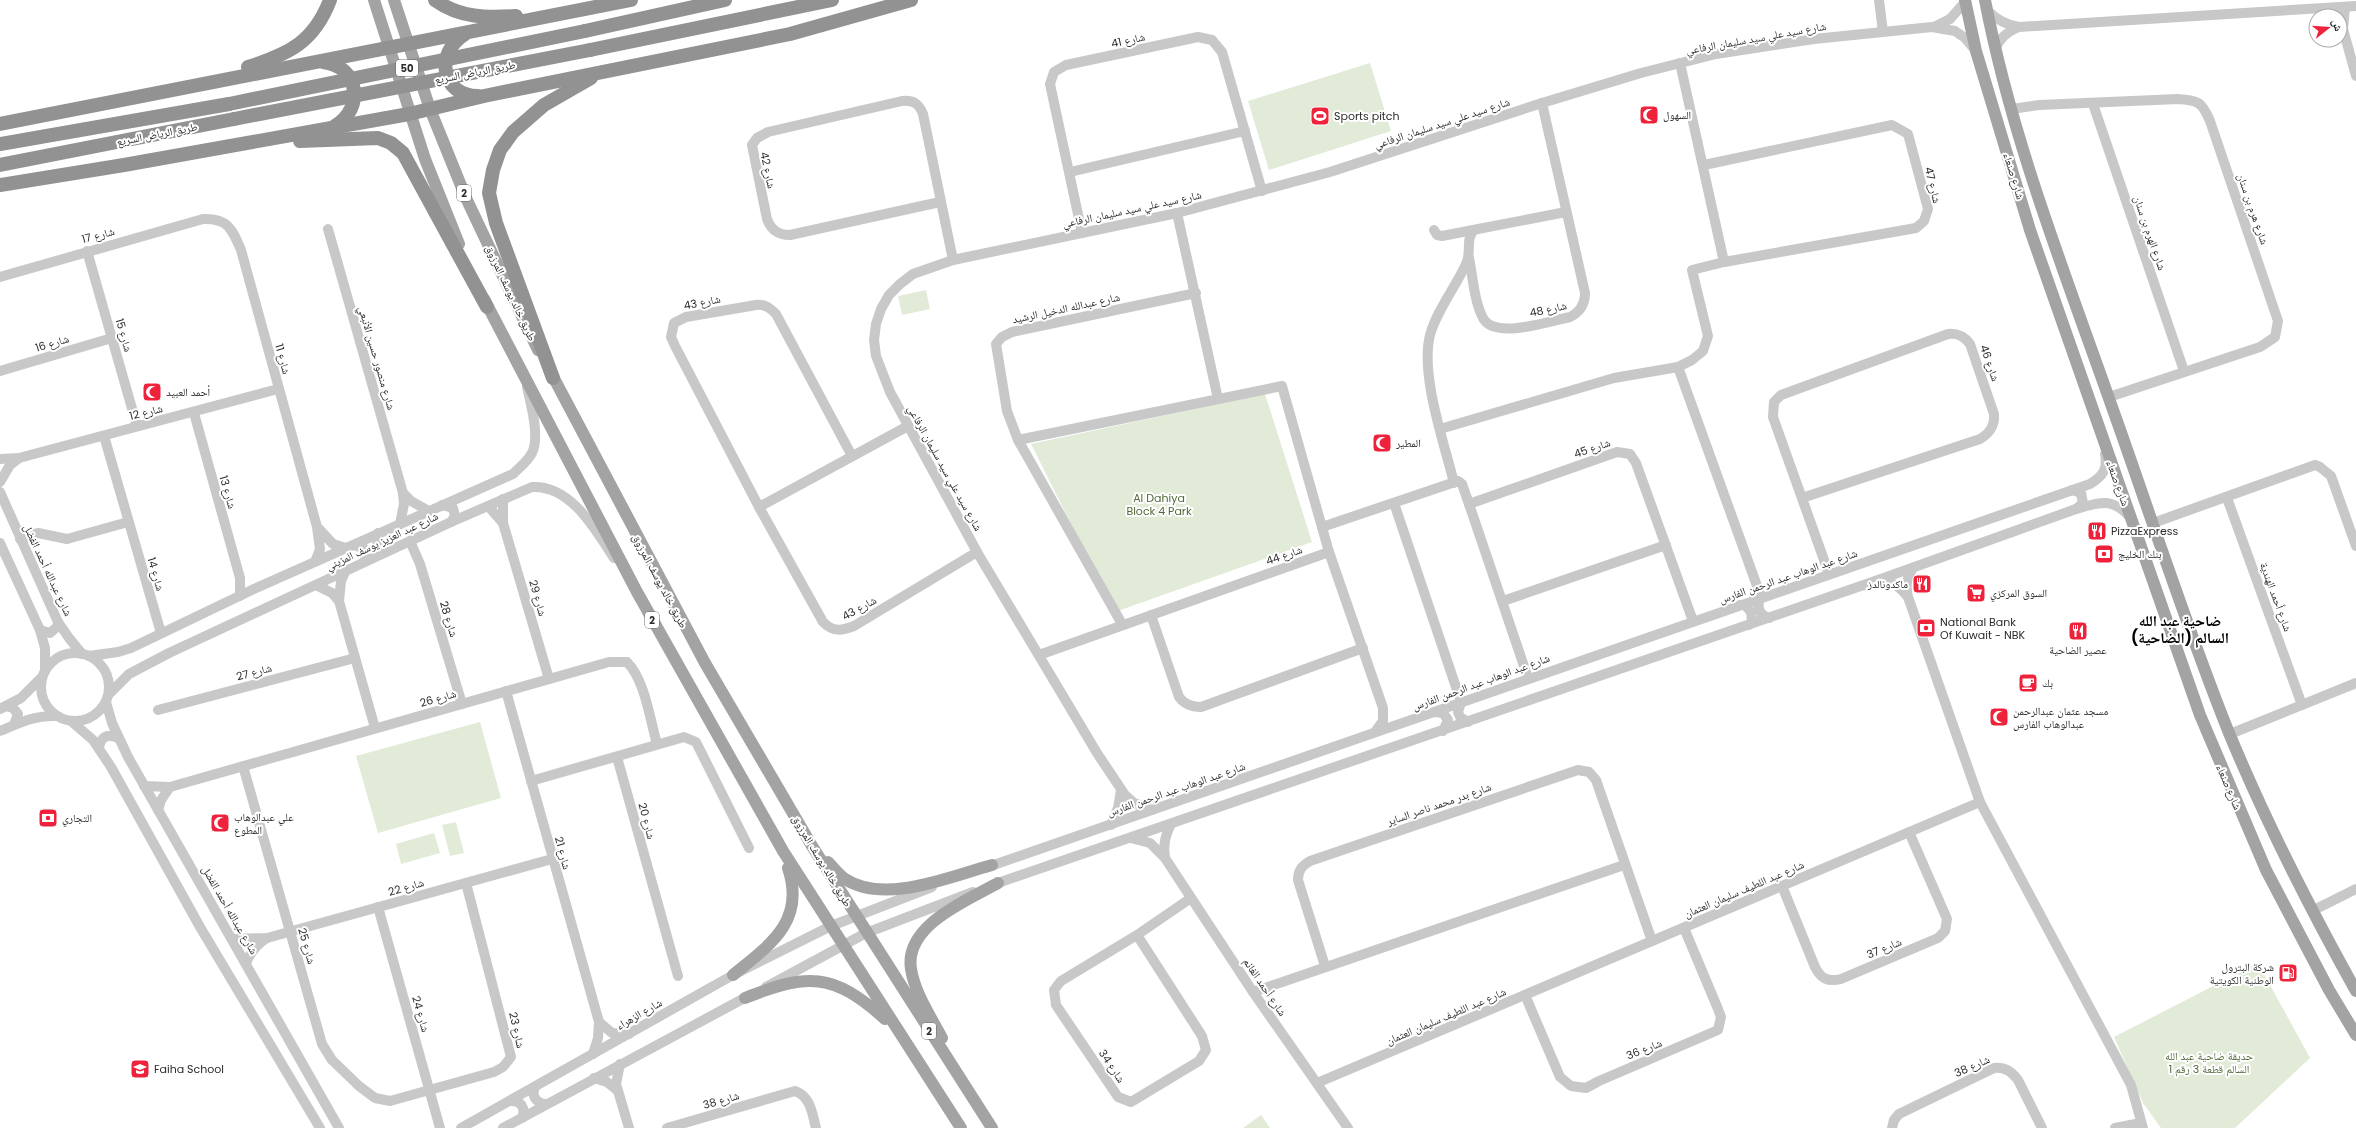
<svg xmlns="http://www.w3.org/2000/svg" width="2356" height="1128" font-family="Poppins,'Noto Naskh Arabic',sans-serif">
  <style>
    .green { fill: #e2ebd7 }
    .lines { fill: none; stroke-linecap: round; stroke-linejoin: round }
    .minor { stroke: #c8c8c8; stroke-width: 10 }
    .major { stroke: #a3a3a3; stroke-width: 12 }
    .highway { stroke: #929292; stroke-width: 14 }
    .highway-bridge { stroke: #929292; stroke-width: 14 }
    .labels { text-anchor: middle; stroke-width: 4; stroke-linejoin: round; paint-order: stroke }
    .shield { fill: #fff; stroke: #6b6b6b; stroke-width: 1 }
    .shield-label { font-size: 10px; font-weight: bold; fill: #2b2b2b }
    .street-label { font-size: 11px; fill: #2b2b2b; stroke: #fff }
    .poi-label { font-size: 11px; fill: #2b2b2b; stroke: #fff; text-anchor: start }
    .park-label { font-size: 11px; fill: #516937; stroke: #fff }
    .district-label { font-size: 15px; font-weight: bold; fill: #000; stroke: #fff }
  </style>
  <rect width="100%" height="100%" fill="#fff"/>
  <g class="green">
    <polygon points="1370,63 1391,131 1269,170 1248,101"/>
    <polygon points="926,290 930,309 902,315 898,296"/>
    <polygon points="1265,394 1312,542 1115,612 1031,444"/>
    <polygon points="480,722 501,798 378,833 356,756"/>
    <polygon points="456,822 464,853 450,856 442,825"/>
    <polygon points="434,833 440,853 401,864 396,844"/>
    <polygon points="2258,963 2310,1058 2235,1128 2161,1128 2143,1103 2114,1037"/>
    <polygon points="1261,1115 1270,1128 1243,1128"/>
  </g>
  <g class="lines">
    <g class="minor">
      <polyline points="1879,0 1883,32"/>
      <polyline points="2345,7 2343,29 2356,76"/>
      <path d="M 1988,11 C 1997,20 2006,25 2019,27 L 2356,6"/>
      <polyline points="1934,27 1950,19 1966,1"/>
      <path d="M 1995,49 C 2001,37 2007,32 2019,27"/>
      <polyline points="1680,63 1724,262"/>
      <polyline points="2093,104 2184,371"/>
      <path d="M 2012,109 L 2039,105 L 2178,99 C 2198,100 2202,102 2210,121 L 2278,321 L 2275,337 L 2260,347 L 2109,397"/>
      <polyline points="1070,172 1245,131"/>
      <path d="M 940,202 L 790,235 C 778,235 771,230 767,219 L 752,145 L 757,138 L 768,132 L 902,101 C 914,100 919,104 923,114 L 953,260"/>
      <polyline points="1177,213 1218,399"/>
      <polyline points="328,229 403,493 404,504 400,524"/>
      <polyline points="1434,230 1437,235 1442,236 1566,212"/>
      <polyline points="1082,233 1050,84 1054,72 1066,65 1198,37 1212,40 1222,52 1262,191"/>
      <polyline points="87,251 137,426"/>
      <path d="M 1469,258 C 1473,277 1474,301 1483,318 C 1494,340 1551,321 1570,317 C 1580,312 1585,304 1585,293 L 1542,103"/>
      <path d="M 0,277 L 203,219 C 228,218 232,229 241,250 L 317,527 L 320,549 L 315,562"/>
      <path d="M 1678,367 L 1761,597 C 1756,606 1759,615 1769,618"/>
      <polyline points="0,371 112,338"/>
      <polyline points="194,413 240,578 240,596"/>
      <polyline points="1440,429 1614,378 1678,367 1692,360 1703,351 1708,336 1692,270 1724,262 1916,228 1924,221 1928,209 1908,134 1892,125 1704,165"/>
      <polyline points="104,436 161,633"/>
      <polyline points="1018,440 1282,386 1329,552 1383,708 1383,721 1375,732"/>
      <path d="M 852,456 L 776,314 C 770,308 765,304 756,305 L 686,317 L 674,323 L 671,337 L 675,346 L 759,507 L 823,622 C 833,632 841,631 854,626 L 977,552"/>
      <polyline points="0,459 19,458 278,389"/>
      <polyline points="0,482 10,465 19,458"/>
      <path d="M 1454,483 C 1444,442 1420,375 1430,335 C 1437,310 1455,288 1466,264 C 1472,253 1465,239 1474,230"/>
      <polyline points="2072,490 2081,493 2083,503 2076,509"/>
      <polyline points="0,492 58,622 69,638 82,654"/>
      <polyline points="403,493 411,501 429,511"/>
      <path d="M 1802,498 L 1980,439 C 1990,433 1995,426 1994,414 L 1970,344 C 1964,336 1958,333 1948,334 L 1781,395 L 1774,402 L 1773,417 L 1829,574"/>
      <polyline points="2227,498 2302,705"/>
      <polyline points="503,499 503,523 549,679"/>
      <polyline points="1394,503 1461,702 1458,712 1460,717 1468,722"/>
      <polyline points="1469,504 1617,452 1630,454 1636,463 1693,621"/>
      <polyline points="442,505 453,508 455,516 451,522"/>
      <polyline points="488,506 503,523"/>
      <polyline points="759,507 908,426"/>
      <polyline points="2153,523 2315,465 2320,467 2331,476 2356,546"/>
      <polyline points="1322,527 1458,481 1462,484 1469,504 1528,678"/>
      <polyline points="319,529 333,544 346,548"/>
      <polyline points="378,533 377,545 387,551"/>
      <polyline points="20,539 38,533 67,539 128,522"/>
      <polyline points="410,541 420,564 462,704"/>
      <polyline points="0,543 40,630 45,648 45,669"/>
      <polyline points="354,545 365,549 365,561"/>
      <path d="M 1913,568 C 1907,578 1905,585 1908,597 L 1980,802 L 2131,1085 L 2143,1128"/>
      <polyline points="346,570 341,581 339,601 375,728"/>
      <path d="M 1881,579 C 1893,582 1900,587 1908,597"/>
      <polyline points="316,585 332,593 339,601"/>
      <polyline points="1503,601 1666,545"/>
      <polyline points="1740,605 1745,605 1751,612 1752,621 1749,625"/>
      <path d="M 1151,615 L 1179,697 C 1185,705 1192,707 1201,707 L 1363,648"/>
      <polyline points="1122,624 1018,440 1007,411 996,344 1002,337 1012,332 1196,293"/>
      <polyline points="40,630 50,633 57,627 58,622"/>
      <circle cx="75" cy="687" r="34"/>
      <polyline points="1039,655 1329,552"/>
      <path d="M 89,656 L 118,652 L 131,648 L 254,589 L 513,474 C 520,467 527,462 532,453 C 540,437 531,404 527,387"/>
      <polyline points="506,691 599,1022 598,1038 593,1054"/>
      <path d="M 109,694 L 129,674 L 169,653 L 451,522 L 532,487 C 571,485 595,529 614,558"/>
      <polyline points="106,702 112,723 128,757 339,1128"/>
      <polyline points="6,706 13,708 18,714 14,725"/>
      <polyline points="0,709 21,698 42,677"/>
      <polyline points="158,710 355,658"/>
      <polyline points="1435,712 1443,713 1448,720 1443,731"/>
      <polyline points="71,721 93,740 111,767 200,927 320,1128"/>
      <path d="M 0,731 C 19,723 35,715 56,716"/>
      <polyline points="2230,734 2356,683"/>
      <path d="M 99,749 C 100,737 107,733 118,738"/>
      <polyline points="617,757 678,976"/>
      <polyline points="243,766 322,1044 332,1060 359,1086 375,1098 390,1101 494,1072 503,1067 511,1057 466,883"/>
      <polyline points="531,781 684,737 696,742 749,848"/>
      <path d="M 144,786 L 170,787 L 609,662 L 627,662 C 645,680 650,720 657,744"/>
      <polyline points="158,810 161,800 170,787"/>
      <polyline points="1152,810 1134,803 1125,795 1097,753 977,552 890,392 876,356 874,340 876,324 881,309 889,295 900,284 913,274 953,260 1177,213 1330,172 1542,103 1641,73 1716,54 1814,39 1932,27 1955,31 1965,38 1976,51"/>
      <polyline points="1111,825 1118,808 1121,790"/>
      <polyline points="1131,838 1150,843 1165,858 1253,992 1348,1128"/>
      <path d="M 1165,858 C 1163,845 1165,836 1171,824"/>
      <path d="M 985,868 L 2090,484 C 2103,476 2108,469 2105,454"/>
      <path d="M 992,885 L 1881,579 L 2076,509 C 2100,502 2112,497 2130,517"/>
      <path d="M 1782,886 L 1815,967 C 1821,979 1828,982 1841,979 L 1938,938 L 1945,931 L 1947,919 L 1909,832"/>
      <polyline points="378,907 440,1128"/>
      <polyline points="2312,911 2356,889"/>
      <polyline points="1137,935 1202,1036 1206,1050 1199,1061 1131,1102 1118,1097 1056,1005 1054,990 1061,981 1137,935 1191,898"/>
      <polyline points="232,939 267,938 552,859"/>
      <path d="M 246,963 C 251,951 257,944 267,938"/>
      <path d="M 1325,966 L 1298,880 C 1298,870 1302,866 1310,861 L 1578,770 L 1589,772 L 1596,780 L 1652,941"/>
      <polyline points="766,987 866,933 973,892"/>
      <polyline points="1253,992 1624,865"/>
      <polyline points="1525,995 1560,1077 1571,1086 1586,1088 1599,1081 1718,1030 1721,1017 1718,1009 1684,928"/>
      <polyline points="599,1022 612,1033 629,1034"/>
      <polyline points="620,1064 616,1084 629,1128"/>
      <polyline points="594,1078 607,1082 618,1091"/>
      <polyline points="1317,1083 1980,802"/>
      <path d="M 535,1087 C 531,1096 536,1103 546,1104"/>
      <path d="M 510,1101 C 521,1100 526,1108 522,1118"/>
      <polyline points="461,1128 733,975 831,926 932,887"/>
      <polyline points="503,1128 752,994"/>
      <path d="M 667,1128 L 795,1091 C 811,1097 812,1113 816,1128"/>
      <path d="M 1892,1128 L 1894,1120 L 1899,1114 L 1994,1068 C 2005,1067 2011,1071 2018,1080 L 2042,1128"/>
      <polyline points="2115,1128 2141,1123"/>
    </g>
    <g class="major">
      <polyline points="374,0 425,159 459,244"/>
      <polyline points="394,0 430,109 466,198 538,350"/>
      <polyline points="1965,0 1976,51 2030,230 2200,715 2266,870 2329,990 2356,1035"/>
      <path d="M 1985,0 C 2012,140 2065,273 2112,407 C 2151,516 2186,626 2229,733 C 2266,822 2309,907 2356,991"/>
      <polyline points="484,299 637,592 783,851 961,1128"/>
      <polyline points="549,369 705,663 812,846 992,1128"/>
      <path d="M 828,862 C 833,867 839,875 845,879 C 885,905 951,876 992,865"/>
      <path d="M 733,975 C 770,945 806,921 788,868"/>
      <path d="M 745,998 C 807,973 833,972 885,1019"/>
      <path d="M 942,1038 C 931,1017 915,994 911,969 C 904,925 968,900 998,883"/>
    </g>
    <g class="highway">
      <path d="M 435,0 C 460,18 487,18 516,16"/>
      <polyline points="585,31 725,0"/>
      <path d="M 465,34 C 434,53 441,96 478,96"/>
      <polyline points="590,50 832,0"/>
      <path d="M 323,62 C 359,66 365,108 335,126"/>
      <path d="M 248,67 C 289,54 314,42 330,0"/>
      <polyline points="0,124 631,0"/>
      <polyline points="300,141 378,138 391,143 403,153 487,307"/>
      <polyline points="0,144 229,104"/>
      <polyline points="0,165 234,119"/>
      <polyline points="0,185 124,165 409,114 484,96 790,34 911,0"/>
      <polyline points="553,378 496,223 489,193 493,170 500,150 513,132 544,105 591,78"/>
    </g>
    <g class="highway-bridge">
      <polyline points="229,104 585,31"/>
      <polyline points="234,119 590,50"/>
    </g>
  </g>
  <defs>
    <symbol id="mosque-square" viewBox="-11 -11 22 22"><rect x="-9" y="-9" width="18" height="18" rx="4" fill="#ee223a" stroke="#fff"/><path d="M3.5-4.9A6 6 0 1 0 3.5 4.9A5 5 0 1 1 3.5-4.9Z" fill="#fff"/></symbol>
    <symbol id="stadium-square" viewBox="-11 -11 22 22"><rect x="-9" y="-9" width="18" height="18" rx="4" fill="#ee223a" stroke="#fff"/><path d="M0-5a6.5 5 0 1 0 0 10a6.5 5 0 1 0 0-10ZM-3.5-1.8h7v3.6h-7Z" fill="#fff"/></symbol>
    <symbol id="restaurant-square" viewBox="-11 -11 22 22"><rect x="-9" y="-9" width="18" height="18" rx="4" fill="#ee223a" stroke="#fff"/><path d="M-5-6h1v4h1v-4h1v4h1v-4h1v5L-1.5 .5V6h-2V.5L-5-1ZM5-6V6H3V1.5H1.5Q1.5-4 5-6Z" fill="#fff"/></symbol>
    <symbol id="bank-square" viewBox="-11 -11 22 22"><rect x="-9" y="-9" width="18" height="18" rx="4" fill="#ee223a" stroke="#fff"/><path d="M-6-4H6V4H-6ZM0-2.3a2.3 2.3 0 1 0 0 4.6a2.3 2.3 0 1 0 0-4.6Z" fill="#fff"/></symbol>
    <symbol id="supermarket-square" viewBox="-11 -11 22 22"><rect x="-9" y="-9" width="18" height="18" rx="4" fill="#ee223a" stroke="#fff"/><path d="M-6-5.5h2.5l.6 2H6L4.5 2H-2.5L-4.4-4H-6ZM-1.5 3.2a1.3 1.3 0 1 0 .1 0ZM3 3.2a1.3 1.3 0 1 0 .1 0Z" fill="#fff"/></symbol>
    <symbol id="cafe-square" viewBox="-11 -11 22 22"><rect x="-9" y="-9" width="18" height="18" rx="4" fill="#ee223a" stroke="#fff"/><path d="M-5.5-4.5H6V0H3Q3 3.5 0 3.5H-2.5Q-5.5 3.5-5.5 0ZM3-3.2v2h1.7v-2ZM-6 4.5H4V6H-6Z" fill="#fff"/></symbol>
    <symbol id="fuel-square" viewBox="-11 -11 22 22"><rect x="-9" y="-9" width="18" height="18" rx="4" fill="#ee223a" stroke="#fff"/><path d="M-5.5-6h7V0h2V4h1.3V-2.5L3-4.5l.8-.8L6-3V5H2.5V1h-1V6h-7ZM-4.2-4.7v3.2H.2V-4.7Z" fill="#fff"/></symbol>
    <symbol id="school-square" viewBox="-11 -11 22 22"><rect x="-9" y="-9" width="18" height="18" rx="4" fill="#ee223a" stroke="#fff"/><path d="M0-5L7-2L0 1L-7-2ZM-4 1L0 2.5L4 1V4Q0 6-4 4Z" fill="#fff"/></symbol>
  </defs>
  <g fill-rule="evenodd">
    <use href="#mosque-square" x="1638" y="104" width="22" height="22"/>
    <use href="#stadium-square" x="1309" y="105" width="22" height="22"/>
    <use href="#mosque-square" x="141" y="381" width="22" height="22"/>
    <use href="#mosque-square" x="1371" y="432" width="22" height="22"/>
    <use href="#restaurant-square" x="2086" y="520" width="22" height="22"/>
    <use href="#bank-square" x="2093" y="543" width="22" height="22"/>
    <use href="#restaurant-square" x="1911" y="573" width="22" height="22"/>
    <use href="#supermarket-square" x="1965" y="582" width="22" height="22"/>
    <use href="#bank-square" x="1915" y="617" width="22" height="22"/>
    <use href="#restaurant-square" x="2067" y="620" width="22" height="22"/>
    <use href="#cafe-square" x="2017" y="672" width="22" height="22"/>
    <use href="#mosque-square" x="1988" y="706" width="22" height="22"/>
    <use href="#bank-square" x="37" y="807" width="22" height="22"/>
    <use href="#mosque-square" x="209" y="812" width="22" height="22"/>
    <use href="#fuel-square" x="2277" y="962" width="22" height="22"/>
    <use href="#school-square" x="129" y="1058" width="22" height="22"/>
  </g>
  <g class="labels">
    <g class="shield">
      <rect x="396" y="60" width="22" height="16" rx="3"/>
      <rect x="457" y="185" width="14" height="16" rx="3"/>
      <rect x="645" y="612" width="14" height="16" rx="3"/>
      <rect x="922" y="1023" width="14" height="16" rx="3"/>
    </g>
    <g class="shield-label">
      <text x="407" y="72">50</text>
      <text x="464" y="197">2</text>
      <text x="652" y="624">2</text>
      <text x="929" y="1035">2</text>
    </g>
    <g class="street-label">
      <text transform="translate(1756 38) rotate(-10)" y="4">شارع سيد علي سيد سليمان الرفاعي</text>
      <text transform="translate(1128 40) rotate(-12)" y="4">شارع 41</text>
      <text transform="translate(475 72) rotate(-11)" y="4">طريق الرياض السريع</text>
      <text transform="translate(1442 123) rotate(-18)" y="4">شارع سيد علي سيد سليمان الرفاعي</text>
      <text transform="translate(157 134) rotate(-11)" y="4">طريق الرياض السريع</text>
      <text transform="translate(768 170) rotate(78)" y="4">شارع 42</text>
      <text transform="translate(2014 176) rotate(73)" y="4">شارع صنعاء</text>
      <text transform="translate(1933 185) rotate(76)" y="4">شارع 47</text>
      <text transform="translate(1132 209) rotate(-12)" y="4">شارع سيد علي سيد سليمان الرفاعي</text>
      <text transform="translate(2253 209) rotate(71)" y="4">شارع هرم بن سنان</text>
      <text transform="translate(2150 233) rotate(71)" y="4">شارع الهرم بن سنان</text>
      <text transform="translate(98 235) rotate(-15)" y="4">شارع 17</text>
      <text transform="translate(511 293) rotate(65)" y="4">طريق خالد يوسف المرزوق</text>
      <text transform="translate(702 302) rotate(-11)" y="4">شارع 43</text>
      <text transform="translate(1066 308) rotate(-12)" y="4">شارع عبدالله الدخيل الرشيد</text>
      <text transform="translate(1548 309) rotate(-12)" y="4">شارع 48</text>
      <text transform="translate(124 335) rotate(74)" y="4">شارع 15</text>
      <text transform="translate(52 343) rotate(-17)" y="4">شارع 16</text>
      <text transform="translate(377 358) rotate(74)" y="4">شارع منصور حسين الأنبعي</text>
      <text transform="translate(283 359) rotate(75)" y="4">شارع 11</text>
      <text transform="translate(1990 363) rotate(71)" y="4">شارع 46</text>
      <text transform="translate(146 412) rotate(-14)" y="4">شارع 12</text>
      <text transform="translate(1592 448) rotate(-19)" y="4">شارع 45</text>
      <text transform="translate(945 468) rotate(61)" y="4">شارع سيد علي سيد سليمان الرفاعي</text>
      <text transform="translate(2118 483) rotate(70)" y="4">شارع صنعاء</text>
      <text transform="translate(228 492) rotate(74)" y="4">شارع 13</text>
      <text transform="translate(382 541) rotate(-25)" y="4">شارع عبد العزيز يوسف المزيني</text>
      <text transform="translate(1284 555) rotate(-19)" y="4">شارع 44</text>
      <text transform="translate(48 570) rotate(65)" y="4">شارع عبدالله أحمد الفضل</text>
      <text transform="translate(156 574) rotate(74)" y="4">شارع 14</text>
      <text transform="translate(1788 576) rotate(-19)" y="4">شارع عبد الوهاب عبد الرحمن الفارس</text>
      <text transform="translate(660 581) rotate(62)" y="4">طريق خالد يوسف المرزوق</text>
      <text transform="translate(2276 597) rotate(70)" y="4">شارع أحمد الهندية</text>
      <text transform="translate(538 598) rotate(74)" y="4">شارع 29</text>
      <text transform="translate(859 608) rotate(-29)" y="4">شارع 43</text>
      <text transform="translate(449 619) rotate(73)" y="4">شارع 28</text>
      <text transform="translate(254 672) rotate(-15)" y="4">شارع 27</text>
      <text transform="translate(1481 682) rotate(-20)" y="4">شارع عبد الوهاب عبد الرحمن الفارس</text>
      <text transform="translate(438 698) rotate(-16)" y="4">شارع 26</text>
      <text transform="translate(2229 787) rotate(67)" y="4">شارع صنعاء</text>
      <text transform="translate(1176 789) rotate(-19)" y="4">شارع عبد الوهاب عبد الرحمن الفارس</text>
      <text transform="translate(1439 804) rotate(-19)" y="4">شارع بدر محمد ناصر الساير</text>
      <text transform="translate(647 821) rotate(75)" y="4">شارع 20</text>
      <text transform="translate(563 853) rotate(75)" y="4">شارع 21</text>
      <text transform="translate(822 861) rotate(59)" y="4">طريق خالد يوسف المرزوق</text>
      <text transform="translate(406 887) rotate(-16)" y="4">شارع 22</text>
      <text transform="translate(1744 889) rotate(-23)" y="4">شارع عبد اللطيف سليمان العثمان</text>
      <text transform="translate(230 910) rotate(60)" y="4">شارع عبدالله أحمد الفضل</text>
      <text transform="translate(307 946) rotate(74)" y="4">شارع 25</text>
      <text transform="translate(1884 948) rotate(-23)" y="4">شارع 37</text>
      <text transform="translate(1265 987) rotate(56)" y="4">شارع أحمد الغانم</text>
      <text transform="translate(421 1014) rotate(74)" y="4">شارع 24</text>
      <text transform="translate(639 1014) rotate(-30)" y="4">شارع الزهراء</text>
      <text transform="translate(1446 1016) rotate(-23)" y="4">شارع عبد اللطيف سليمان العثمان</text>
      <text transform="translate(517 1030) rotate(77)" y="4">شارع 23</text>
      <text transform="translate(1644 1049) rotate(-22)" y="4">شارع 36</text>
      <text transform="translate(1112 1066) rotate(56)" y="4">شارع 34</text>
      <text transform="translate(1972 1066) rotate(-24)" y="4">شارع 38</text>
      <text transform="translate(721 1100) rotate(-16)" y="4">شارع 38</text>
    </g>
    <g class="poi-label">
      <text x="1663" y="119">السهول</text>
      <text x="1334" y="120">Sports pitch</text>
      <text x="166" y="396">أحمد العبيد</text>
      <text x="1396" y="447">المطير</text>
      <text x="2111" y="535">PizzaExpress</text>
      <text x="2118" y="558">بنك الخليج</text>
      <text x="1908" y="588" text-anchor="end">ماكدونالدز</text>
      <text x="1990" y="597">السوق المركزي</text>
      <text x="1940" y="626">National Bank<tspan x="1940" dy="13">Of Kuwait - NBK</tspan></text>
      <text x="2078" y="654" text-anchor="middle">عصير الضاحية</text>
      <text x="2042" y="687">بك</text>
      <text x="2013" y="715">مسجد عثمان عبدالرحمن<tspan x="2013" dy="13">عبدالوهاب الفارس</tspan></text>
      <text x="234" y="821">علي عبدالوهاب<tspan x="234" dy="13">المطوع</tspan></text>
      <text x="62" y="822">التجاري</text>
      <text x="2274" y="971" text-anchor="end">شركة البترول<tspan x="2274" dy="13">الوطنية الكويتية</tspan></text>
      <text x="154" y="1073">Faiha School</text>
    </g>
    <g class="park-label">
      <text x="1159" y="502">Al Dahiya<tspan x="1159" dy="13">Block 4 Park</tspan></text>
      <text x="2209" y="1060">حديقة ضاحية عبد الله<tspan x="2209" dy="13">السالم قطعة 3 رقم 1</tspan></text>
    </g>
    <g class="district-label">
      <text x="2180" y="626">ضاحية عبد الله<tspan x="2180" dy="17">السالم (الضاحية)</tspan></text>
    </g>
  </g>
  <g transform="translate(2328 28) rotate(73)"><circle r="19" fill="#ffffff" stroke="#aaaaaa"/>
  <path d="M0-3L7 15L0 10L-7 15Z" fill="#ee223a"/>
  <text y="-6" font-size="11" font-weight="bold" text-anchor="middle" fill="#2b2b2b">ش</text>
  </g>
</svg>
